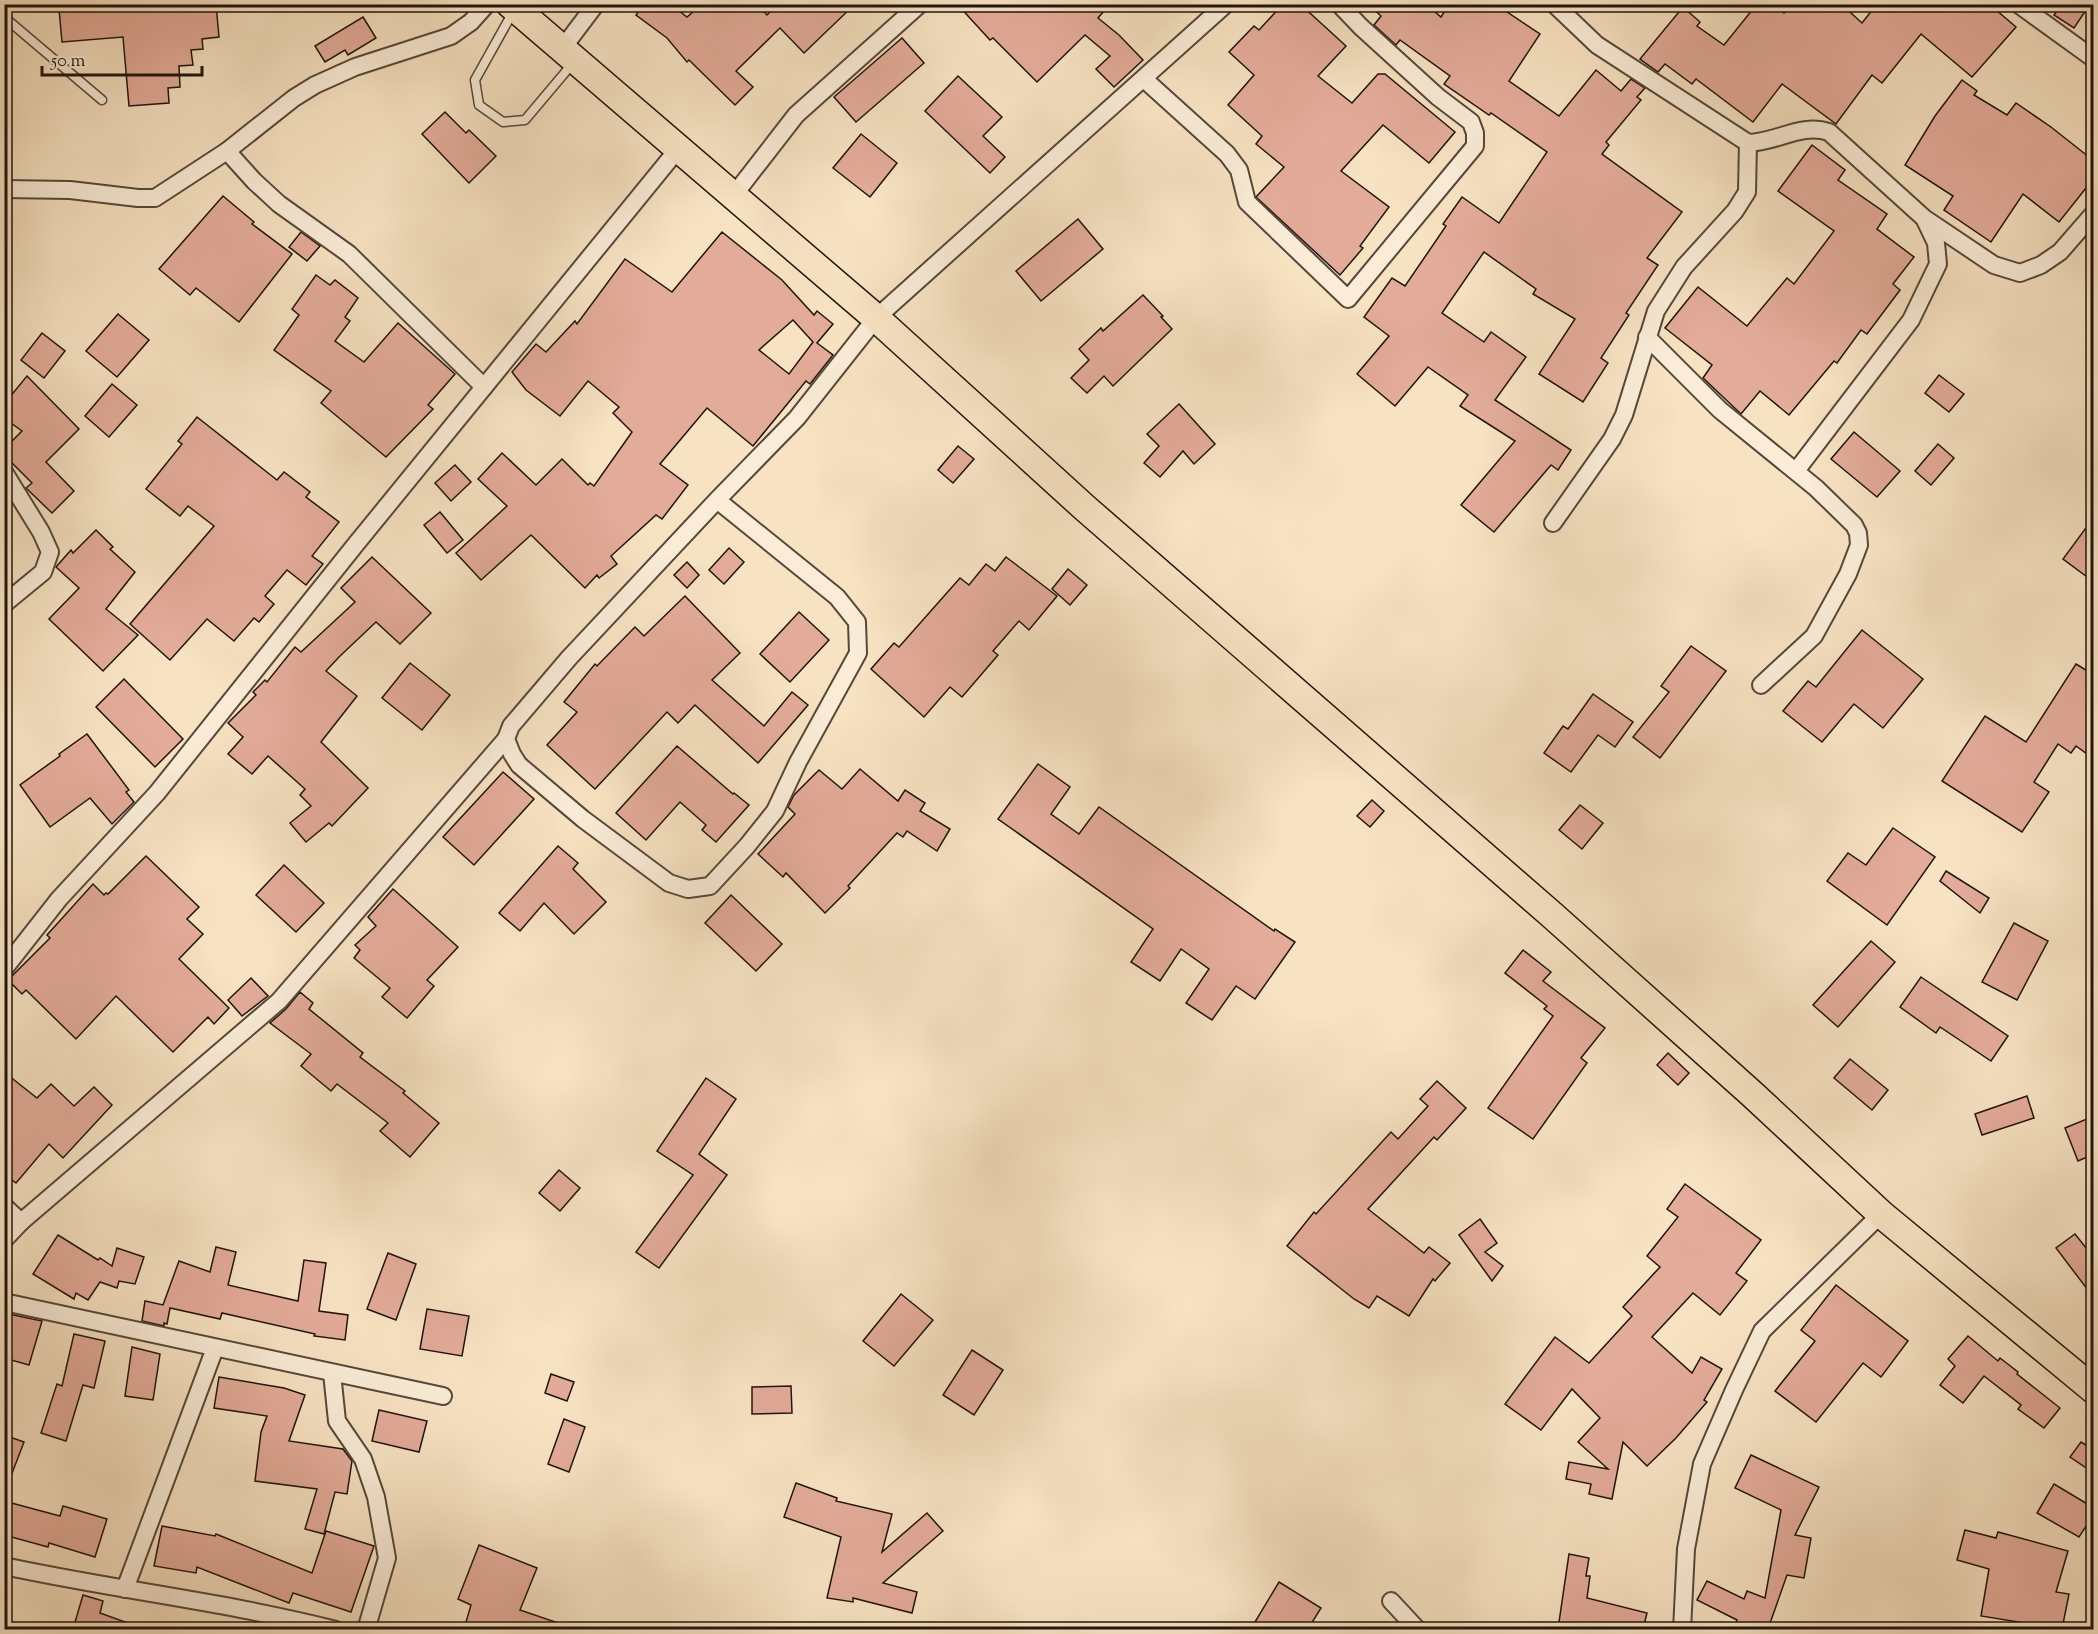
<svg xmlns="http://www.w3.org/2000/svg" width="2098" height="1634" font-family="'Sorts Mill Goudy',serif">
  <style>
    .building { fill: #e3ab99; stroke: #20140e; stroke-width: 1.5; fill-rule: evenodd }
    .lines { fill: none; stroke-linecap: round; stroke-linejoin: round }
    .lane-casing { stroke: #56483b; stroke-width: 11 }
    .street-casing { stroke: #56483b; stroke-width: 20 }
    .primary-casing { stroke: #20140e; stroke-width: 30 }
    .lane { stroke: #faecd7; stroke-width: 8 }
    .street { stroke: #faecd7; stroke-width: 16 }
    .primary { stroke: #f7e2c2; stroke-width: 27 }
  </style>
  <rect width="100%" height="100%" fill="#f7e2c2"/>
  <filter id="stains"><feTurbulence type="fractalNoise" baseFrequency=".00333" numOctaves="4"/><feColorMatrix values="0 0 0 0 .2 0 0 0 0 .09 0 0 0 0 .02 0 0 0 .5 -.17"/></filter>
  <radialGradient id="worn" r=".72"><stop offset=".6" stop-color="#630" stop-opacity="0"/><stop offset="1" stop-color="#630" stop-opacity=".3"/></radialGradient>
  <g class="building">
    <polygon points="68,4 216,4 219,37 202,39 203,49 191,50 193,65 179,66 180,87 168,88 169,103 129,106 123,37 62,42 59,9 69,9"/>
    <polygon points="644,4 670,4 687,17 702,4 757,4 767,15 778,4 855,4 804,53 780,28 736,71 753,87 735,105 689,60 687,62 667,38 636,15"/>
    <polygon points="957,4 1110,4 1098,18 1119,35 1143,60 1114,87 1096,69 1110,56 1085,35 1037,82 993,38 990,40"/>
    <polygon points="1283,4 1300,4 1346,46 1318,76 1352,103 1378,74 1385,74 1455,132 1429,163 1383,125 1341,171 1389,207 1360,246 1363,248 1340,275 1256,197 1284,167 1256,144 1262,136 1228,105 1254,75 1229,52 1254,26 1259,30"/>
    <polygon points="1368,4 1426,4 1441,17 1449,4 1495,4 1540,34 1509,81 1559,116 1596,70 1621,91 1631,79 1645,88 1637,97 1641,100 1606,142 1609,145 1602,154 1682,212 1647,258 1658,265 1626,313 1629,315 1601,358 1608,363 1583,402 1539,374 1575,319 1533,294 1536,289 1484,252 1442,313 1484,342 1491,332 1526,357 1495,400 1571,450 1558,470 1551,465 1494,532 1461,505 1515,441 1460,406 1468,395 1428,367 1395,406 1357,374 1389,336 1364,317 1392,278 1405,286 1446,226 1443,224 1462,197 1499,223 1547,152 1491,113 1489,115 1444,84 1450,76 1400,40 1396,45 1374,25 1381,16"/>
    <polygon points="1757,4 1774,4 1784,13 1791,4 1841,4 1862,23 1877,4 1989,4 2016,27 1972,77 1921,34 1882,83 1872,75 1836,124 1782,84 1753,122 1696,79 1692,84 1665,64 1658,72 1640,59 1683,7 1700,22 1697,26 1724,45"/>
    <polygon points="2061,4 2090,4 2074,28 2054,15"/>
    <polygon points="363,17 376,38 348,55 345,50 325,62 315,46"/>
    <polygon points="902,38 924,63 856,122 834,97"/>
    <polygon points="958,76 1002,117 983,136 1005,157 990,173 925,111"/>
    <polygon points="1962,80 1977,91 1974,95 2007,115 2016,103 2051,127 2094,161 2094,178 2059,222 2023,194 1991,242 1944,210 1953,196 1905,165 1935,116"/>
    <polygon points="445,112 466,133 469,130 496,156 469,183 422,134"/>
    <polygon points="861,134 897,163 870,197 833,168"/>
    <polygon points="1812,145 1845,170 1838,180 1887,214 1877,229 1914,257 1893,284 1900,290 1867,334 1861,330 1837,363 1834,361 1789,415 1760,391 1741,414 1703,378 1712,365 1665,328 1698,287 1747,326 1787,278 1794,284 1834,231 1778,191"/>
    <polygon points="223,196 254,222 252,224 292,254 239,322 196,288 190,295 159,269"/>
    <polygon points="1078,219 1103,249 1041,301 1016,271"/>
    <polygon points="301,232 320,246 307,261 289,247"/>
    <path d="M 722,232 L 782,280 L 814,315 L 817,311 L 833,324 L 817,343 L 833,355 L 810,384 L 806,381 L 753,446 L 707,408 L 660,464 L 688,485 L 662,519 L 656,515 L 611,556 L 617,564 L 599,578 L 597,575 L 585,588 L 531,535 L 481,580 L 456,553 L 507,506 L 478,479 L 502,453 L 536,485 L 562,459 L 588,485 L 590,483 L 594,486 L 632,432 L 613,413 L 619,407 L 588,381 L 560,416 L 526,390 L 512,372 L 536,344 L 546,352 L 575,321 L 577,324 L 625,259 L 672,292 ZM 793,320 L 813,342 L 789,374 L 759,350 Z"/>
    <polygon points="316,275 330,285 335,280 358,298 345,317 350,321 335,341 364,362 398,323 455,374 428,405 433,409 386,457 321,403 331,391 274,350 299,315 292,309"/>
    <polygon points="1143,295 1163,316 1161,317 1172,329 1113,386 1104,376 1087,393 1071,378 1089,360 1079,349 1101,328 1103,331"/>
    <polygon points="118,314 149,340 117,377 86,351"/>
    <polygon points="42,333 65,351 44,378 21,360"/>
    <polygon points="1939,375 1964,394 1949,412 1925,393"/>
    <polygon points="27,376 79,429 46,462 74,491 52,513 26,488 32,483 4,455 4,449 22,431 4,418 4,404"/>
    <polygon points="112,384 137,405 109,437 85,416"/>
    <polygon points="1179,404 1215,444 1194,464 1183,451 1160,477 1144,463 1159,446 1147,434"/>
    <polygon points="197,417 277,480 284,472 310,492 306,497 339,522 312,556 323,564 306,585 287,570 265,596 274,604 259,622 254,618 234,641 207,619 170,660 130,624 214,526 188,506 180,516 146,489 182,444 178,441"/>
    <polygon points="1854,432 1900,471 1877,497 1831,459"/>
    <polygon points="1938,444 1954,458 1931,485 1915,471"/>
    <polygon points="958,446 974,459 953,483 938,470"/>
    <polygon points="455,465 471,482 451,501 435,483"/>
    <polygon points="440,512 463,540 447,553 424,525"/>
    <polygon points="2094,517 2094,582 2063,559"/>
    <polygon points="96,530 113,547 110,549 135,572 106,609 138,635 103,671 49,619 79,588 56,567 71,550 73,553"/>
    <polygon points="729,548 744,562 724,584 709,570"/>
    <polygon points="372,557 431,613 400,644 376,622 339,657 326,671 357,696 321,742 368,788 332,826 329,823 306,842 290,823 311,806 300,795 305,789 268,756 252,774 228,754 243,737 228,723 256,695 253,692 265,680 267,682 295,647 301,652 355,602 341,588"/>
    <polygon points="1006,557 1057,596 1029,630 1019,621 993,651 998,655 962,697 950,687 924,717 871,669 894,643 899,647 960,578 969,585 986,564 995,571"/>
    <polygon points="687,562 699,575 687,588 674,575"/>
    <polygon points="1068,569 1087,585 1070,605 1052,589"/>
    <polygon points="685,596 740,653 712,680 764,726 792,692 808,705 758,763 695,705 678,723 667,712 595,789 547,745 577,712 564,702 595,664 597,666 635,627 644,636"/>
    <polygon points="799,612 829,640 790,682 760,654"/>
    <polygon points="1862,630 1923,679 1883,728 1854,704 1822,742 1783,711 1808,681 1816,687"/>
    <polygon points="1691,646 1726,671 1660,758 1633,737 1669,692 1661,686"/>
    <polygon points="410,663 450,695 422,730 382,698"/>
    <polygon points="2076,664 2094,675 2094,759 2076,746 2071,753 2058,744 2034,782 2049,792 2022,832 1942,781 1985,716 2026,742"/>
    <polygon points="124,679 183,739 155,767 96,707"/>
    <polygon points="1593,694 1633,722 1615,747 1598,735 1571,772 1544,753 1563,726 1568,729"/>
    <polygon points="87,734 129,790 126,792 134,802 112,824 90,798 50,827 20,785 60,756 59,754"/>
    <polygon points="677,746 733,794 734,793 749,805 716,842 702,830 706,825 680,802 646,840 616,813"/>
    <polygon points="1038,764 1070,787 1051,814 1079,834 1099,807 1274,931 1275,929 1295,942 1255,999 1236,986 1212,1020 1186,1003 1209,969 1181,949 1160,981 1131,962 1153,929 998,819"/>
    <polygon points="860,769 898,801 905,790 925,803 920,811 950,829 937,851 907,831 903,837 897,833 848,886 850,888 825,913 786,873 783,877 758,854 795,814 788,807 794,795 819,770 842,789"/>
    <polygon points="503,772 534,799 474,865 443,837"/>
    <polygon points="1372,800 1384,811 1370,827 1357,816"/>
    <polygon points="1580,805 1603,823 1582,849 1559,830"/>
    <polygon points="1893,828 1935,857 1887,925 1827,881 1848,853 1866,865"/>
    <polygon points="558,846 578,863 573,869 606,902 574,934 544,903 520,931 499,913"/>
    <polygon points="146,856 199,907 187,919 203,934 179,959 229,1008 214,1024 208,1017 173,1052 116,996 76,1039 26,990 22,994 8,980 50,938 47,935 93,884 104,895 106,893 108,894"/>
    <polygon points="284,865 324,903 296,932 256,895"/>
    <polygon points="1946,871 1989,898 1980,913 1940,881"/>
    <polygon points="393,889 458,947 427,980 434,986 407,1018 382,997 390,988 354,958 360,950 355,945 376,926 368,917"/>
    <polygon points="731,895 782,944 756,971 705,923"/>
    <polygon points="2014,923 2048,941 2017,1000 1982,982"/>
    <polygon points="1871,941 1895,962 1838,1027 1813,1005"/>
    <polygon points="1523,950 1551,972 1543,981 1605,1028 1581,1058 1587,1063 1533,1139 1488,1108 1553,1016 1544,1009 1547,1006 1505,973"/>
    <polygon points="1921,977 2008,1036 1991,1061 1940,1027 1936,1033 1900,1007"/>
    <polygon points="251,978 268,996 242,1016 228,1000"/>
    <polygon points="300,992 313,1003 309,1009 363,1053 360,1057 405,1091 403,1093 439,1123 410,1157 380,1131 388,1123 337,1084 331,1091 301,1066 311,1054 270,1023 286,1009"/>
    <polygon points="1668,1053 1689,1073 1678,1085 1657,1065"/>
    <polygon points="1850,1059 1888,1090 1872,1110 1834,1078"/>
    <polygon points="4,1072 37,1098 51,1084 74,1106 94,1087 112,1105 63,1158 49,1144 16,1183 4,1174"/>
    <polygon points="706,1078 736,1099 699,1154 727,1175 659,1268 636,1252 693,1175 657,1151"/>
    <polygon points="1437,1081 1466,1108 1437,1140 1434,1137 1368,1209 1424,1253 1429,1247 1450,1263 1435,1281 1433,1279 1409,1316 1377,1296 1369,1308 1354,1299 1287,1246 1314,1212 1316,1214 1391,1132 1398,1139 1428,1106 1420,1099"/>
    <polygon points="2027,1096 2034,1118 1982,1135 1975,1114"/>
    <polygon points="2094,1116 2094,1154 2078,1161 2065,1128"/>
    <polygon points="559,1170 580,1188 560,1211 539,1193"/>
    <polygon points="1685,1184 1761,1240 1736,1273 1747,1281 1720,1315 1693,1293 1652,1337 1692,1373 1701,1357 1722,1369 1704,1400 1707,1402 1676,1438 1647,1466 1623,1442 1612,1499 1589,1494 1591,1484 1566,1479 1569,1462 1608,1469 1578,1442 1600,1418 1572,1389 1541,1430 1505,1404 1555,1337 1589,1363 1632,1316 1623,1307 1660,1267 1647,1256 1678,1217 1667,1209"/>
    <polygon points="1480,1219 1497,1243 1485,1252 1503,1266 1492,1281 1459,1235"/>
    <polygon points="2075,1234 2094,1258 2094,1298 2056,1248"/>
    <polygon points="58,1235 98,1260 100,1258 112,1266 117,1248 144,1257 135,1284 119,1281 117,1288 100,1282 88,1300 76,1293 74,1299 33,1274"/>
    <polygon points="216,1247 236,1252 228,1285 298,1301 304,1260 326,1263 319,1311 348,1315 345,1340 314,1336 315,1334 222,1313 220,1319 170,1308 167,1324 164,1323 164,1326 142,1321 145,1301 163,1305 179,1261 210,1272"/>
    <polygon points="388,1253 416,1264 396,1320 367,1309"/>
    <polygon points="1836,1285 1908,1341 1881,1377 1863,1363 1816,1422 1775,1391 1815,1341 1801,1330"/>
    <polygon points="901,1294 933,1320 894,1366 863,1341"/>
    <polygon points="427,1309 469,1316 462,1356 420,1349"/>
    <polygon points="4,1313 42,1321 29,1365 4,1358"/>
    <polygon points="74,1334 105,1341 94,1388 83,1385 66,1441 41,1433 57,1384 62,1386"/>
    <polygon points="1968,1336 1998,1361 2000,1358 2018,1372 2017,1374 2060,1408 2044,1428 2018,1409 2021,1405 1984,1376 1963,1403 1940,1385 1955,1366 1948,1359"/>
    <polygon points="132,1347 160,1354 153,1400 125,1396"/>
    <polygon points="972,1350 1003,1370 974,1415 943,1395"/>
    <polygon points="551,1374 574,1382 567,1401 545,1393"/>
    <polygon points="219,1377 284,1388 305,1395 289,1441 343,1449 352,1461 347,1494 335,1492 324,1534 305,1529 317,1489 255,1481 261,1432 267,1416 214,1408"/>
    <polygon points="791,1386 792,1413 752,1414 752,1387"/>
    <polygon points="379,1410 427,1421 419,1452 372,1441"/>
    <polygon points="564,1419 585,1427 569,1472 548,1464"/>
    <polygon points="4,1435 24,1442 6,1489 4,1489"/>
    <polygon points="2081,1442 2094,1450 2094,1473 2070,1457"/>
    <polygon points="1751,1455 1819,1487 1795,1535 1811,1538 1804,1578 1787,1575 1768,1629 1734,1629 1737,1620 1697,1600 1707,1581 1744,1599 1747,1591 1765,1598 1781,1510 1735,1488"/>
    <polygon points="796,1483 837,1498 836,1501 892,1514 882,1552 927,1513 943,1531 883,1583 917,1592 912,1613 853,1598 853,1602 827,1598 841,1537 784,1517"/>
    <polygon points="2054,1484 2094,1508 2094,1514 2079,1537 2037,1513"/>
    <polygon points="4,1501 60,1516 63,1506 107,1519 95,1557 49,1543 48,1547 4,1535"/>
    <polygon points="162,1526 215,1536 216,1534 312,1573 326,1531 374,1546 351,1612 293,1593 289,1603 197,1567 196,1573 154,1566"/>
    <polygon points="1965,1530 1996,1538 1998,1532 2068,1551 2056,1592 2069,1594 2062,1629 1981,1616 1989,1569 1957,1560"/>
    <polygon points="479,1545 537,1568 520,1610 570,1627 570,1629 464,1629 471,1605 458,1599"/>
    <polygon points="1569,1554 1589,1558 1586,1576 1590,1576 1587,1598 1647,1613 1643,1629 1558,1629"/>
    <polygon points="1279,1582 1321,1608 1308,1629 1267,1629 1255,1622"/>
    <polygon points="83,1595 103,1601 100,1613 139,1627 139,1629 73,1629"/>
  </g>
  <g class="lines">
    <defs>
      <g id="lane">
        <polyline points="513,12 475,80 479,105 503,122 525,120 573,63"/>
        <polyline points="4,17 102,100"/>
      </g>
      <g id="street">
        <path d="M 1554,4 L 1597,45 L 1748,143 C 1778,142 1801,123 1829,132 L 1924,218 L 1994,265 L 2020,273 L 2041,265 L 2060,252 L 2094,213"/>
        <polyline points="2018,4 2094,59"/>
        <polyline points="562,49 596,4"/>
        <polyline points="1144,79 1227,154 1239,170 1247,202 1348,299 1475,146 1475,133 1471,122 1438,97 1361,27 1339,4"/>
        <polyline points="227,151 254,181 279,204 349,254 484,387"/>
        <polyline points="4,189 70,190 138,198 155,198 227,151 294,98 315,85 355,67 451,36 471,22 487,4"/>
        <polyline points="734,195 796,115 920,4"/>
        <polyline points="1647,337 1720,410 1816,488 1854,525 1858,533 1859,545 1848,574 1814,636 1761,685"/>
        <polyline points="1796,471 1911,320 1938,264 1936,243 1925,220"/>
        <polyline points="4,472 41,532 50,552 43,572 4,604"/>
        <polyline points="717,500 837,597 857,622 858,653 798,762 775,811 747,846 710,886 688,889 669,883 583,819 519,765 512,754 506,739 511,726 569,658 717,500 797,418 876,318 1226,4"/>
        <polyline points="1553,523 1612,439 1624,415 1656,311 1684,267 1735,211 1747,192 1748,143"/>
        <polyline points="4,969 59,899 157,793 356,544 678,149"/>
        <polyline points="4,1206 21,1222"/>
        <polyline points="4,1240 21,1222 279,1001 506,739"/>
        <polyline points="4,1302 443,1396"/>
        <polyline points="332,1373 337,1421 363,1459 376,1497 387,1558 366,1630"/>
        <path d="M 4,1566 C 115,1590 227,1602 336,1630"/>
        <polyline points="125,1589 215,1348"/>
        <polyline points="1391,1601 1418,1630"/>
        <polyline points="1682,1630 1686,1549 1702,1464 1734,1390 1762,1331 1881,1214"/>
      </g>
      <polyline id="primary" points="510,4 876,318 1085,508 1552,915 1752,1094 1881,1214 2094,1390"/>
    </defs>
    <use href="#lane" class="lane-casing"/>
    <use href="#street" class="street-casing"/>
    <use href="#primary" class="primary-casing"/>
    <use href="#lane" class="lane"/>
    <use href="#street" class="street"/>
    <use href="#primary" class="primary"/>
  </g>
  <rect width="2098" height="1634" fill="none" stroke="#f7e2c2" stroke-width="24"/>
  <rect x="6" y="6" width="2086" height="1622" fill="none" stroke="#20140e" stroke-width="3"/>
  <rect x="12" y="12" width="2074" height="1610" fill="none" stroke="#20140e" stroke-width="1.5"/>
  <path d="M42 66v9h160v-9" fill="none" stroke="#20140e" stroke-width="3"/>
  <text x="51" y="66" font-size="18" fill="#20140e" stroke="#faecd7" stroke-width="4.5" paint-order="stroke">50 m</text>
  <rect width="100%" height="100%" filter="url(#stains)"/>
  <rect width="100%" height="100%" fill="url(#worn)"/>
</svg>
